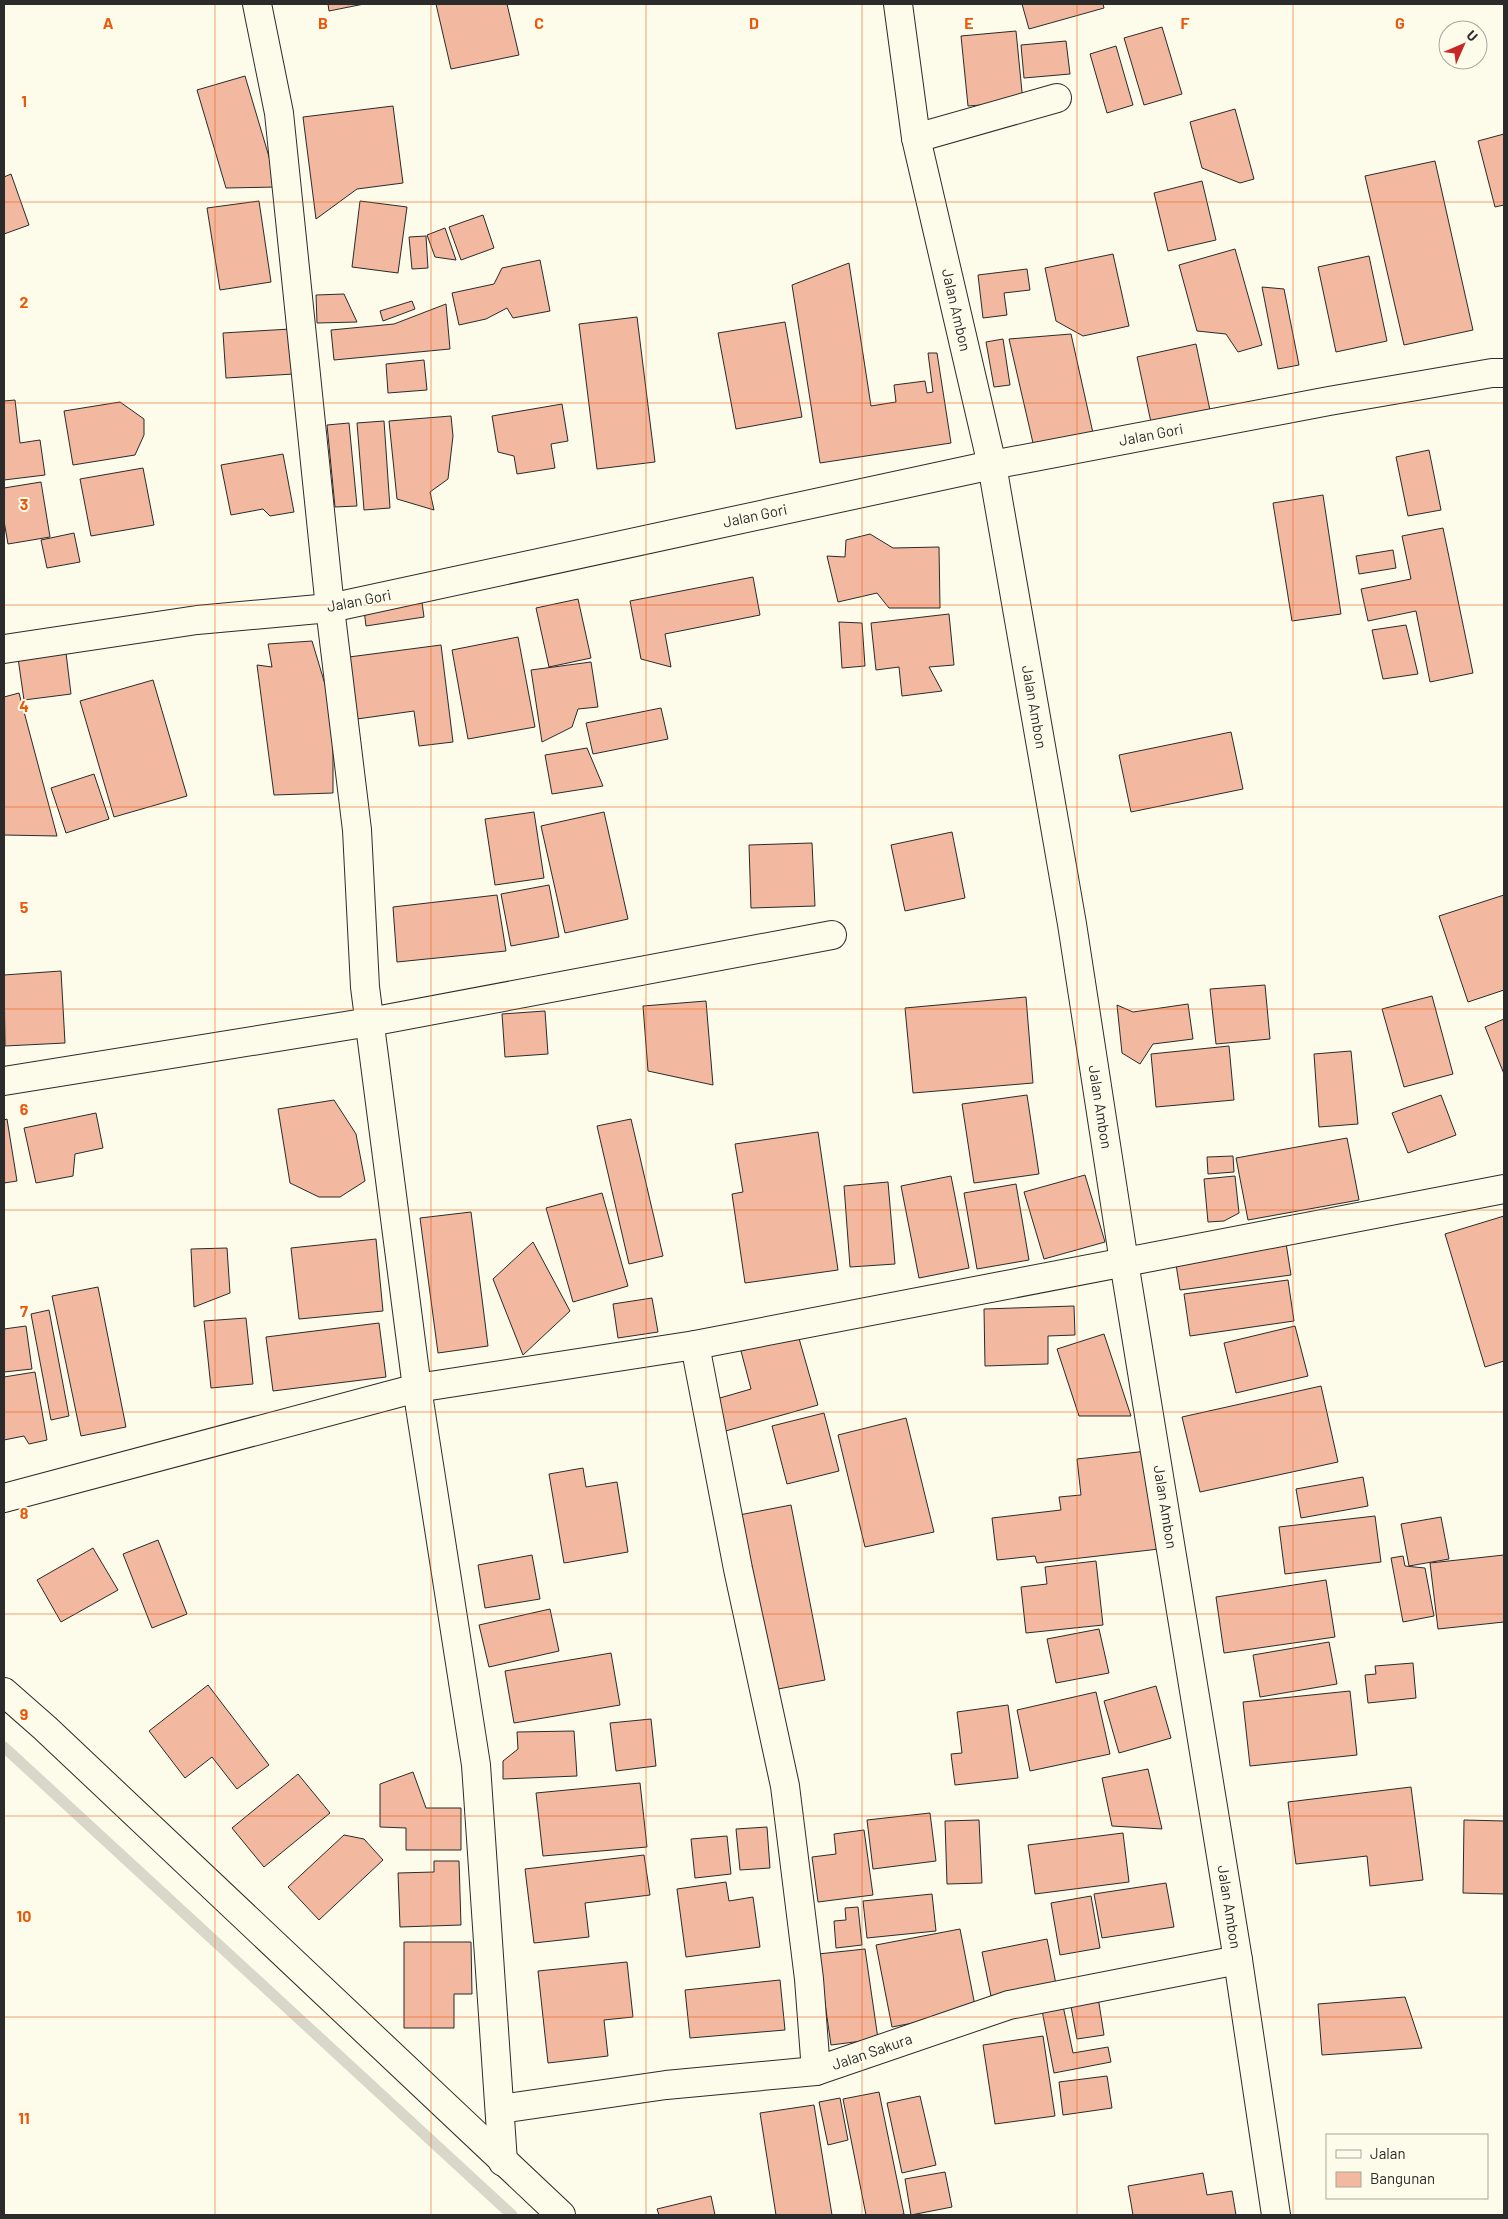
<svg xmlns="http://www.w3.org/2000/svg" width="1508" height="2219" font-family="Barlow,sans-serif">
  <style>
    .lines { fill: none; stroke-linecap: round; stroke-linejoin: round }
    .stream { stroke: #d8d7c9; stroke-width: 11 }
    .building { fill: #f2b8a0; stroke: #2b2b2b }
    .minor-casing { stroke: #2b2b2b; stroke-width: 30 }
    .minor { stroke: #fdfbea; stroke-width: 28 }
    .grid { fill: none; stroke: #e8590c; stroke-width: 1; stroke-opacity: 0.55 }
    .labels { text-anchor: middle; stroke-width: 4; stroke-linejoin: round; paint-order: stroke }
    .street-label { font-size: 15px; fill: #2b2b2b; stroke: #fdfbea }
    .grid-label { font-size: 16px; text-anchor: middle; font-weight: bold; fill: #e8590c; stroke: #fdfbea; stroke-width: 4; stroke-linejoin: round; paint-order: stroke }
  </style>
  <rect width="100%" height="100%" fill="#fdfbea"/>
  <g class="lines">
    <polyline class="stream" points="4,1747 512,2215"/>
  </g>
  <g class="building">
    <polygon points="328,4 364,4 329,11"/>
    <polygon points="436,4 507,4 519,55 451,69"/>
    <polygon points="1022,4 1103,4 1104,8 1029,29"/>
    <polygon points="1162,27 1182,94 1144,105 1124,38"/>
    <polygon points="1016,31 1023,102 968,106 961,36"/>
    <polygon points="1066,41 1070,74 1024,78 1021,45"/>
    <polygon points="1116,46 1133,105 1107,113 1090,54"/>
    <polygon points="245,76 278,187 226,188 197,90"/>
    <polygon points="393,106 403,183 357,189 316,219 303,117"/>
    <polygon points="1235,109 1254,179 1240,183 1202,168 1190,122"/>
    <polygon points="1504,134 1504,205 1495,207 1478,141"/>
    <polygon points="1435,161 1473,330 1404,345 1365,176"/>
    <polygon points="11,174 29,225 4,234 4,177"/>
    <polygon points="1202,181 1216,240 1168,251 1154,193"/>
    <polygon points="259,201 271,282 220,290 207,208"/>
    <polygon points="360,201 407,207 398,273 352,267"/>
    <polygon points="483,215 494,248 461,260 449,227"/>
    <polygon points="445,228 456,260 435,257 427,235"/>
    <polygon points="426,236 428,268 412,269 409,237"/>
    <polygon points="1235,249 1262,345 1238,352 1226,334 1197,331 1179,265"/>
    <polygon points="1113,254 1129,326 1083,336 1056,321 1045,268"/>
    <polygon points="1369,256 1387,341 1336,352 1318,267"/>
    <polygon points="540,260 550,311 513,318 507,308 486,319 459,325 452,293 494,284 502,268"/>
    <polygon points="849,263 871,406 896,402 894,385 925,381 927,393 933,392 928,353 937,353 951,443 820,463 792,285"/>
    <polygon points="1027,269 1030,290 1004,293 1007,315 983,318 978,275"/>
    <polygon points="1262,287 1284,289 1299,365 1278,369"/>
    <polygon points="344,294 357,322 317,323 316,295"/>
    <polygon points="412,301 415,309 383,321 380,311"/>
    <polygon points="446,304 450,349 334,360 331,330 394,324"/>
    <polygon points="637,317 655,462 597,469 579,324"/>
    <polygon points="785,322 802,417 736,429 718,333"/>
    <polygon points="290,329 294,374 226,378 223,333"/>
    <polygon points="1071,334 1093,433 1033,443 1009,339"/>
    <polygon points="1003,339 1010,385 994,387 986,342"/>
    <polygon points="1196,344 1211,415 1152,427 1137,357"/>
    <polygon points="424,360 427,390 388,393 386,364"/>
    <polygon points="15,400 20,443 40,440 45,475 4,480 4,401"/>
    <polygon points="120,402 144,419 144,435 135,455 73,465 64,411"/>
    <polygon points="562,404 568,441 551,444 555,468 517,474 514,456 498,452 492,416"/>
    <polygon points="451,416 453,436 448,479 430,492 434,510 397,499 389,421"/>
    <polygon points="384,421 390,508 364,510 357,423"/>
    <polygon points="349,423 357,506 335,507 327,425"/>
    <polygon points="1429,450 1441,510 1408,516 1396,457"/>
    <polygon points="283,454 294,512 270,516 263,509 231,515 221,465"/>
    <polygon points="143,468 154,525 91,536 80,479"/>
    <polygon points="41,482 50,537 8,544 4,521 4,488"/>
    <polygon points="1323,495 1341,614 1292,621 1273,503"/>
    <polygon points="1443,528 1473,673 1430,682 1416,611 1368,621 1361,589 1411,579 1402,536"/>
    <polygon points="74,533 80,562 47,568 41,540"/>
    <polygon points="870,534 893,548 939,547 940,608 889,608 877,593 838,602 827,556 845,557 846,540"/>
    <polygon points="1393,550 1396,568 1359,574 1356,556"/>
    <polygon points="753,577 760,615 665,634 671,667 641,659 630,601"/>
    <polygon points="578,599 591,658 549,667 536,608"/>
    <polygon points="422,602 424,617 366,626 364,610"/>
    <polygon points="949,614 954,665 929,667 942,691 902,696 899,667 876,670 871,623"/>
    <polygon points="839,622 862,623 865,666 842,668"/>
    <polygon points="1406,625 1418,674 1383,679 1372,630"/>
    <polygon points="518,637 535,727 468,739 452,650"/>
    <polygon points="312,641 333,711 333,793 274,795 257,665 272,667 268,644"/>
    <polygon points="441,645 453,742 419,746 414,711 357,719 349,657"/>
    <polygon points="66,653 71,694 24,700 18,658"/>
    <polygon points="591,662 598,707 578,709 572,727 542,742 531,670"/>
    <polygon points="153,680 187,796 114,817 80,701"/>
    <polygon points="19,693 57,836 4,835 4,697"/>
    <polygon points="661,708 668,739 593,754 586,723"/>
    <polygon points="1231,732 1243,789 1131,812 1119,755"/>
    <polygon points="587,748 603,786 552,794 545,755"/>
    <polygon points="94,774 109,819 66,833 51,788"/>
    <polygon points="534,812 544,878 495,885 485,819"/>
    <polygon points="604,812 628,919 565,933 541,826"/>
    <polygon points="952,832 965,898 905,911 891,845"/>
    <polygon points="812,843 815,906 751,908 749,845"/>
    <polygon points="549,885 559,937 511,946 501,894"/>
    <polygon points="497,895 506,951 397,962 393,907"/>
    <polygon points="1504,895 1504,990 1468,1002 1439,916"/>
    <polygon points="61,971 65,1043 5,1046 4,975"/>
    <polygon points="1265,985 1270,1039 1216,1044 1210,989"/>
    <polygon points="1432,996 1453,1074 1404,1087 1382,1009"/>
    <polygon points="1026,997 1033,1083 913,1093 905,1008"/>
    <polygon points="706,1001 713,1085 648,1071 643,1006"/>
    <polygon points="1188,1004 1193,1039 1153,1044 1140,1064 1122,1053 1117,1005 1133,1012"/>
    <polygon points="545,1011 548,1054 505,1057 502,1014"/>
    <polygon points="1504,1019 1504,1074 1485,1027"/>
    <polygon points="1229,1046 1234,1100 1156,1107 1151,1054"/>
    <polygon points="1351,1051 1358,1124 1319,1127 1314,1054"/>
    <polygon points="1027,1095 1039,1174 974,1183 962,1104"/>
    <polygon points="1441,1095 1456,1135 1408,1153 1392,1113"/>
    <polygon points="334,1100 356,1134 365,1181 340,1197 319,1197 290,1183 278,1109"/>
    <polygon points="96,1113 103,1148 75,1154 73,1176 36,1183 24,1128"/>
    <polygon points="7,1119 17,1181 4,1183 4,1120"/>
    <polygon points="631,1119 663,1256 629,1264 597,1126"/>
    <polygon points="818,1132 838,1270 745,1283 732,1194 743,1192 735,1144"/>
    <polygon points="1347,1138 1359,1200 1248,1220 1236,1158"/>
    <polygon points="1233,1156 1234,1172 1208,1174 1207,1157"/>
    <polygon points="1085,1175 1105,1242 1044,1259 1024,1192"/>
    <polygon points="951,1176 969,1268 919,1278 901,1186"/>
    <polygon points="1235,1176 1239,1213 1224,1221 1208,1222 1204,1179"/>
    <polygon points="888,1182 895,1264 850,1267 844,1186"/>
    <polygon points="1016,1184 1029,1260 977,1269 964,1193"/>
    <polygon points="602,1193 628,1286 573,1302 546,1208"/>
    <polygon points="471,1212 488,1346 438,1353 420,1218"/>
    <polygon points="1504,1216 1504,1361 1485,1367 1445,1234"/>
    <polygon points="376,1239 383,1311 299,1319 291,1248"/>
    <polygon points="533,1242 570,1311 523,1355 493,1279"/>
    <polygon points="1286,1243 1291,1275 1180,1290 1175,1258"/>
    <polygon points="227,1248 230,1293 194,1307 191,1249"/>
    <polygon points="1288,1280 1294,1321 1190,1336 1184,1294"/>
    <polygon points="98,1287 126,1427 81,1436 52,1296"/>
    <polygon points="652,1298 658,1332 618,1338 613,1304"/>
    <polygon points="1074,1306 1075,1335 1048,1336 1048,1364 985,1366 984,1309"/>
    <polygon points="49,1310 69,1416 51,1420 31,1314"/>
    <polygon points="246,1318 253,1384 211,1388 204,1321"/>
    <polygon points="379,1323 386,1377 273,1391 266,1337"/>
    <polygon points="26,1326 32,1369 4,1372 4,1329"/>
    <polygon points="1295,1326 1308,1376 1236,1393 1224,1343"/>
    <polygon points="1104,1334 1131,1416 1079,1416 1057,1349"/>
    <polygon points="798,1335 818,1405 722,1432 713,1400 751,1389 741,1351"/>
    <polygon points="35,1372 47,1440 29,1444 24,1436 4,1440 4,1377"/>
    <polygon points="1321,1386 1338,1462 1200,1492 1182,1417"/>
    <polygon points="824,1413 839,1471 787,1484 772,1426"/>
    <polygon points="906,1418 934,1532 865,1547 838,1435"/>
    <polygon points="1147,1451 1159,1549 1037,1563 1035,1556 997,1560 992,1518 1061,1510 1059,1497 1081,1495 1077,1459"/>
    <polygon points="583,1468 586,1487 617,1482 628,1552 564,1563 549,1474"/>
    <polygon points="1363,1477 1368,1506 1301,1518 1296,1489"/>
    <polygon points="791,1505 825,1680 773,1690 739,1515"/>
    <polygon points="1375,1516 1381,1562 1285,1574 1279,1527"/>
    <polygon points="1441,1517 1449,1559 1409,1566 1401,1524"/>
    <polygon points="158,1540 187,1614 152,1628 123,1554"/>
    <polygon points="93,1548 118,1590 61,1622 37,1580"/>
    <polygon points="532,1555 540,1599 485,1608 478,1565"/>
    <polygon points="1504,1555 1504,1622 1438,1629 1430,1563"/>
    <polygon points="1403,1556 1405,1566 1425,1568 1434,1616 1403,1622 1391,1558"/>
    <polygon points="1096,1561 1103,1625 1026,1633 1021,1587 1047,1584 1045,1567"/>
    <polygon points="1326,1580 1335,1637 1224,1653 1216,1597"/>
    <polygon points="550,1609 559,1651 489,1667 479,1625"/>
    <polygon points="1099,1629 1109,1673 1056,1683 1047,1639"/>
    <polygon points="1329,1642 1337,1684 1260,1697 1253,1655"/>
    <polygon points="611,1653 620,1705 514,1723 505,1671"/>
    <polygon points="1413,1663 1416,1698 1368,1703 1365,1675 1376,1674 1375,1666"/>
    <polygon points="208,1685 269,1765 237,1789 212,1757 185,1778 149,1731"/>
    <polygon points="1156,1686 1171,1738 1119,1753 1104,1701"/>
    <polygon points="1350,1691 1357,1755 1250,1766 1243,1702"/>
    <polygon points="1096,1692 1110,1754 1030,1771 1017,1710"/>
    <polygon points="1008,1705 1018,1778 955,1785 951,1754 962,1753 957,1712"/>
    <polygon points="651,1719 656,1766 616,1771 610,1723"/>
    <polygon points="574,1731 577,1776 503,1779 503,1761 518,1749 517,1732"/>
    <polygon points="1148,1769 1162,1829 1112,1826 1102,1778"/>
    <polygon points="413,1772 426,1808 461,1808 461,1850 406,1850 406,1828 380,1827 380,1784"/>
    <polygon points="298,1774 330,1813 264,1867 232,1828"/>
    <polygon points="640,1783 647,1847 543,1856 536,1793"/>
    <polygon points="1411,1787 1423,1880 1370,1886 1367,1856 1296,1864 1288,1802"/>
    <polygon points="930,1813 936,1861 873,1869 867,1820"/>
    <polygon points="979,1820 982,1883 947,1884 945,1821"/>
    <polygon points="1464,1820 1504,1821 1504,1894 1463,1893"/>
    <polygon points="767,1827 770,1868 740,1870 736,1829"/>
    <polygon points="864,1830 873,1895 818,1902 812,1857 836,1854 834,1834"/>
    <polygon points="1123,1833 1129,1882 1035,1894 1028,1845"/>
    <polygon points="344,1835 364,1839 383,1860 319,1920 288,1887"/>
    <polygon points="727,1836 731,1874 695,1878 691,1839"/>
    <polygon points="644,1855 650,1895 585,1903 589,1937 534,1943 525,1869"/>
    <polygon points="434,1861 459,1861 461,1925 400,1927 398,1873 434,1872"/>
    <polygon points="726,1882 729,1901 753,1897 760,1947 686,1957 677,1889"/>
    <polygon points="1166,1883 1174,1927 1102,1938 1094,1894"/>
    <polygon points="932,1894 936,1931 867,1938 863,1901"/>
    <polygon points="1091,1896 1100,1948 1060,1955 1051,1903"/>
    <polygon points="858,1907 862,1945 836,1948 834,1921 846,1920 845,1908"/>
    <polygon points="960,1929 976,2011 892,2027 876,1945"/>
    <polygon points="1047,1939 1056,1984 991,1996 982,1952"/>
    <polygon points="404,1942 471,1942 472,1994 454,1994 454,2028 404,2028"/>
    <polygon points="865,1949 878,2039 831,2045 818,1954"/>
    <polygon points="627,1962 633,2017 604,2020 608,2056 548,2063 538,1971"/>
    <polygon points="780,1980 785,2030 690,2038 685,1990"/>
    <polygon points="1098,1997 1104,2035 1077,2039 1070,2001"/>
    <polygon points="1405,1997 1422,2048 1322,2055 1318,2004"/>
    <polygon points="1062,2001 1073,2053 1108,2047 1111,2062 1054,2073 1041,2005"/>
    <polygon points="1043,2036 1055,2116 995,2124 983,2045"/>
    <polygon points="1107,2076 1112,2108 1063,2115 1059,2082"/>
    <polygon points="879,2092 904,2214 899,2215 866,2215 843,2099"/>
    <polygon points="920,2096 936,2165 902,2173 887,2103"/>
    <polygon points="840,2098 848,2140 828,2145 819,2102"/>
    <polygon points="814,2105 832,2215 776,2215 760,2113"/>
    <polygon points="945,2172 952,2207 911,2215 905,2179"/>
    <polygon points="1203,2173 1207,2195 1232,2191 1236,2215 1133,2215 1128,2186"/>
    <polygon points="711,2196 715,2215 659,2215 657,2209"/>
  </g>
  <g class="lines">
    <defs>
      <g id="minor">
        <polyline points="257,4 279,113 330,608 357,830 365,987 417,1388 476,1765 503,2162"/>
        <polyline points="898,4 916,138 992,465 1072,924 1124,1262 1238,1960 1276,2215"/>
        <polyline points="916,138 1057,98"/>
        <polyline points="4,649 197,620 330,608 992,465 1329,401 1492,373 1504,373"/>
        <polyline points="4,1081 370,1022 832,935"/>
        <polyline points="695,1345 738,1569 785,1786 809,1979 816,2071"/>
        <polyline points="4,1498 417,1388 695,1345 1504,1189"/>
        <polyline points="4,1692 45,1728 561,2215"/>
        <polyline points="500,2109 666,2085 816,2071 1009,2005 1238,1960"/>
      </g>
    </defs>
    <use href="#minor" class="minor-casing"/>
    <use href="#minor" class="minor"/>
  </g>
  <path class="grid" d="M 215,4 L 215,2215M 431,4 L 431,2215M 646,4 L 646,2215M 862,4 L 862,2215M 1077,4 L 1077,2215M 1293,4 L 1293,2215M 4,202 L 1504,202M 4,403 L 1504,403M 4,605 L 1504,605M 4,807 L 1504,807M 4,1009 L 1504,1009M 4,1210 L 1504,1210M 4,1412 L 1504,1412M 4,1614 L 1504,1614M 4,1816 L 1504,1816M 4,2017 L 1504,2017"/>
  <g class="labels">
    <g class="street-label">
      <text transform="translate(956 310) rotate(77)" y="5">Jalan Ambon</text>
      <text transform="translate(1151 435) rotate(-11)" y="5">Jalan Gori</text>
      <text transform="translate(755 516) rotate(-12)" y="5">Jalan Gori</text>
      <text transform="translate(359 601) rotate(-11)" y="5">Jalan Gori</text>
      <text transform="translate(1034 707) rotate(80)" y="5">Jalan Ambon</text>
      <text transform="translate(1100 1107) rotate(81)" y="5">Jalan Ambon</text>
      <text transform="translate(1165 1507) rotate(81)" y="5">Jalan Ambon</text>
      <text transform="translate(1229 1907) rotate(81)" y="5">Jalan Ambon</text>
      <text transform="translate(872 2052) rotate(-19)" y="5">Jalan Sakura</text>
    </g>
  </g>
  <g class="grid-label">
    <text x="108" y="29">A</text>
    <text x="323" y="29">B</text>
    <text x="539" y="29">C</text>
    <text x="754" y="29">D</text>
    <text x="969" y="29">E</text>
    <text x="1185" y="29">F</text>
    <text x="1400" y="29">G</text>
    <text x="24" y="107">1</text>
    <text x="24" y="308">2</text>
    <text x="24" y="510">3</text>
    <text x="24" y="712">4</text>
    <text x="24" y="913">5</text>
    <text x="24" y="1115">6</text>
    <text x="24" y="1317">7</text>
    <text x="24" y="1519">8</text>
    <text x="24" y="1720">9</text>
    <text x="24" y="1922">10</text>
    <text x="24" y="2124">11</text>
  </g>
  <rect width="1508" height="2219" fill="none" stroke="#2b2b2b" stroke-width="10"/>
  <rect x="1326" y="2134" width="162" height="65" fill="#fdfbea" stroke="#a9a89e"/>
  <rect x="1336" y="2150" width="25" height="8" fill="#fdfbea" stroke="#a9a89e"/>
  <text x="1370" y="2159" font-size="15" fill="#2b2b2b">Jalan</text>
  <rect x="1336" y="2172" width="25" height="15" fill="#f2b8a0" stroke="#a9a89e"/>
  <text x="1370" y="2184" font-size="15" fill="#2b2b2b">Bangunan</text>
  <g transform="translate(1463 45) rotate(45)"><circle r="24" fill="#fdfbea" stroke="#a9a89e"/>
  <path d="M0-4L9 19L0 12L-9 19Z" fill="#c62828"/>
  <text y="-8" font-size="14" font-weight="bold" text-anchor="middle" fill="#2b2b2b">U</text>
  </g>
</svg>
